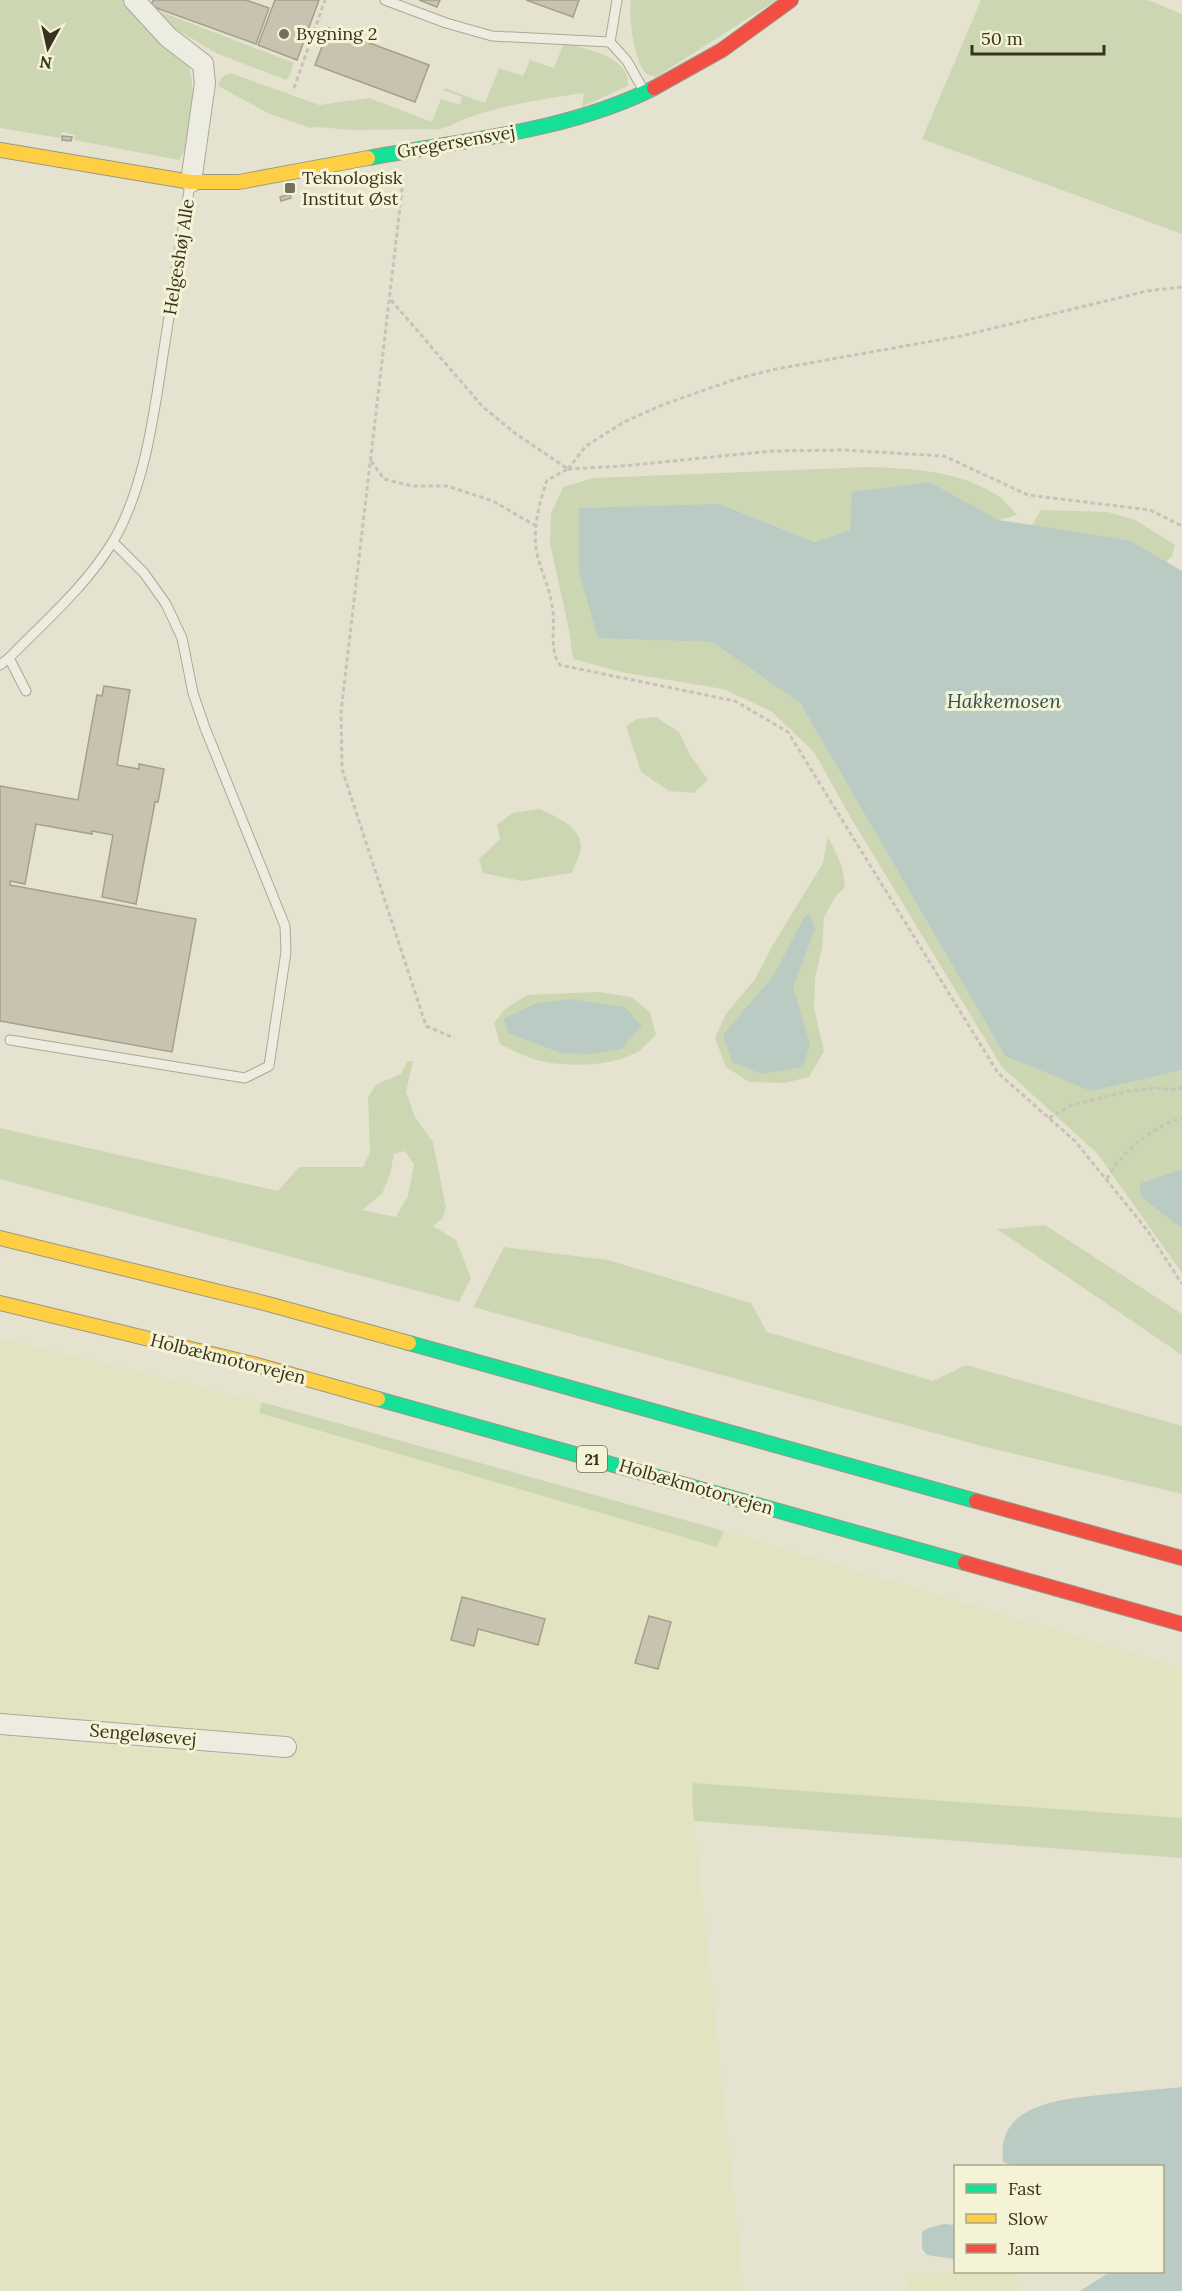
<svg xmlns="http://www.w3.org/2000/svg" width="1182" height="2291" font-family="Lora,serif">
  <style>
    .farmland { fill: #e2e3c1 }
    .green { fill: #cdd6b2; fill-rule: evenodd }
    .water { fill: #bacbc4 }
    .building { fill: #c8c3b0; stroke: #a59f8e; stroke-width: 1.5 }
    .lines { fill: none; stroke-linecap: round; stroke-linejoin: round }
    .lane-casing { stroke: #aba898; stroke-width: 11 }
    .street-casing { stroke: #aba898; stroke-width: 22 }
    .fast-casing { stroke: #9a9788; stroke-width: 16 }
    .slow-casing { stroke: #9a9788; stroke-width: 16 }
    .jam-casing { stroke: #9a9788; stroke-width: 16 }
    .path { stroke: #c6c4b8; stroke-width: 3; stroke-dasharray: 4.5 3; stroke-linecap: butt }
    .lane { stroke: #edece1; stroke-width: 9 }
    .street { stroke: #edece1; stroke-width: 20 }
    .fast { stroke: #16e098; stroke-width: 14 }
    .slow { stroke: #ffcf43; stroke-width: 14 }
    .jam { stroke: #f24e42; stroke-width: 14 }
    .poi-dot { fill: #75705d; stroke: #f5f3d6; stroke-width: 2 }
    .labels { text-anchor: middle; stroke-width: 6; stroke-linejoin: round; paint-order: stroke }
    .shield { fill: #f5f3d6; stroke: #716c57; stroke-width: 1.5 }
    .shield-label { font-size: 16px; font-weight: bold; fill: #393220 }
    .poi-label { font-size: 18px; fill: #393220; stroke: #f5f3d6; text-anchor: start }
    .street-label { font-size: 18px; fill: #393220; stroke: #f5f3d6 }
    .water-label { font-size: 20px; font-style: italic; fill: #305159; stroke: #f5f3d6 }
  </style>
  <rect width="100%" height="100%" fill="#e5e3cf"/>
  <g class="farmland">
    <polygon points="0,1338 262,1402 259,1414 716,1547 724,1531 1182,1668 1182,1818 693,1783 692,1800 744,2291 0,2291 0,1736 281,1761 288,1741 0,1715"/>
    <polygon points="1016,2272 1017,2291 908,2291 906,2274"/>
  </g>
  <g class="green">
    <path d="M 0,0 L 125,0 L 187,62 C 197,84 195,141 179,160 L 74,140 L 75,135 L 62,132 L 60,138 L 0,128 Z"/>
    <path d="M 631,0 L 777,0 L 656,77 C 655,76 649,75 647,74 C 634,65 628,15 631,0 Z"/>
    <polygon points="981,0 1148,0 1182,14 1182,234 922,139"/>
    <polygon points="151,8 294,63 289,77 286,80 216,53 171,26"/>
    <path d="M 564,43 C 585,49 631,56 628,86 L 582,107 L 584,93 C 543,99 500,105 462,120 C 450,125 441,132 427,129 L 352,130 L 317,127 L 310,128 L 268,113 L 218,86 C 220,78 225,73 233,74 L 319,105 L 369,98 L 432,122 L 441,99 L 460,105 L 462,97 L 444,90 L 445,88 L 485,103 L 499,68 L 523,76 L 530,60 L 554,68 Z"/>
    <path d="M 870,467 C 917,469 955,470 997,495 C 1005,500 1011,509 1017,515 L 999,520 L 930,482 L 850,530 L 815,542 L 720,504 L 598,637 L 712,642 L 800,703 L 1005,1056 L 1174,1072 L 1182,1070 L 1182,1169 L 1139,1185 L 1141,1197 L 1178,1226 L 1182,1226 L 1182,1273 L 1097,1153 L 1002,1067 L 848,813 L 814,752 L 771,711 L 723,689 L 621,672 L 573,659 L 569,630 L 550,543 L 551,514 L 563,487 L 594,478 Z"/>
    <polygon points="1041,510 1108,512 1135,520 1175,545 1172,556 1166,562 1129,540 1032,525"/>
    <polygon points="656,717 679,732 690,755 708,780 694,793 669,791 641,772 626,726 637,719"/>
    <path d="M 540,809 C 556,817 580,826 581,846 C 581,854 575,865 572,873 L 522,881 L 483,873 L 479,859 L 500,839 L 497,825 L 512,813 Z"/>
    <polygon points="828,836 842,866 845,887 836,896 824,917 822,948 815,979 814,1008 824,1051 809,1077 784,1083 749,1082 726,1067 715,1038 726,1014 755,979 774,943 823,863"/>
    <path d="M 599,992 L 631,997 L 650,1012 L 656,1035 C 650,1040 645,1046 639,1051 C 612,1068 559,1068 530,1058 C 520,1054 510,1049 500,1044 L 494,1023 L 504,1010 L 527,995 Z"/>
    <path d="M 407,1061 L 413,1061 L 406,1092 L 415,1117 L 433,1142 L 446,1208 L 442,1219 L 433,1226 L 456,1240 L 471,1278 L 459,1302 L 0,1179 L 0,1128 L 278,1191 L 299,1167 L 363,1167 L 370,1153 L 368,1097 L 377,1084 L 401,1074 ZM 405,1151 L 414,1165 L 408,1196 L 396,1217 L 362,1210 L 382,1194 L 390,1174 L 394,1154 Z"/>
    <polygon points="1045,1225 1182,1314 1182,1355 997,1229"/>
    <polygon points="504,1247 608,1260 751,1303 767,1332 933,1381 966,1365 1182,1426 1182,1494 982,1446 473,1307"/>
    <polygon points="262,1402 724,1531 717,1547 259,1413"/>
    <polygon points="693,1783 1182,1818 1182,1858 694,1821 692,1800"/>
  </g>
  <g class="water">
    <polygon points="930,482 999,520 1129,540 1182,571 1182,1070 1091,1091 1005,1056 800,703 712,642 598,638 579,572 579,508 720,504 815,542 850,530 852,492"/>
    <polygon points="810,913 815,929 793,987 810,1044 803,1067 761,1074 732,1062 723,1035 774,975 803,919"/>
    <polygon points="570,999 625,1007 642,1026 621,1049 591,1054 561,1053 508,1033 504,1019 534,1004"/>
    <polygon points="1182,1169 1182,1226 1178,1226 1141,1197 1139,1184"/>
    <path d="M 1182,2087 L 1182,2291 L 1080,2291 L 1110,2272 L 1162,2272 L 1162,2166 L 1013,2166 L 1003,2162 C 995,2101 1067,2099 1108,2094 C 1133,2092 1157,2089 1182,2087 Z"/>
    <polygon points="944,2224 955,2225 955,2259 927,2255 922,2249 922,2232 926,2229"/>
  </g>
  <g class="building">
    <polygon points="153,0 246,0 269,8 256,44 151,6"/>
    <polygon points="275,0 319,0 297,60 258,45"/>
    <polygon points="419,0 440,0 437,7"/>
    <polygon points="526,0 579,0 573,17"/>
    <polygon points="329,28 429,65 415,102 315,65"/>
    <polygon points="62,136 72,137 71,141 62,140"/>
    <polygon points="290,194 291,198 281,201 280,197"/>
    <polygon points="104,686 130,690 117,765 139,769 139,764 164,769 158,802 155,802 136,904 102,897 113,835 92,831 92,834 36,824 25,884 10,881 10,885 196,919 172,1052 0,1021 0,786 78,800 97,695 102,696"/>
    <polygon points="462,1597 545,1619 538,1645 478,1629 474,1646 451,1640"/>
    <polygon points="649,1616 671,1622 658,1669 635,1663"/>
  </g>
  <g class="lines">
    <defs>
      <g id="lane">
        <polyline points="385,0 446,23 492,36 610,42"/>
        <polyline points="617,0 610,42 627,61 644,91"/>
        <polyline points="9,658 26,691"/>
        <path d="M 0,665 L 9,658 C 45,621 85,587 112,543 C 144,491 154,415 163,355 C 172,298 181,241 190,184"/>
        <polyline points="10,1040 245,1078 269,1066 286,952 285,926 205,728 193,693 182,638 166,604 144,573 113,542"/>
      </g>
      <g id="street">
        <polyline points="134,0 168,37 203,64 205,83 191,182"/>
        <polyline points="0,1724 286,1747"/>
      </g>
      <g id="fast">
        <path d="M 368,158 C 463,140 566,132 654,88"/>
        <polyline points="409,1343 976,1501"/>
        <polyline points="378,1399 965,1563"/>
      </g>
      <g id="slow">
        <polyline points="0,150 191,182 239,182 368,158"/>
        <polyline points="0,1238 268,1304 409,1343"/>
        <polyline points="0,1303 253,1364 378,1399"/>
      </g>
      <g id="jam">
        <polyline points="654,88 722,50 791,0"/>
        <polyline points="976,1501 1182,1558"/>
        <polyline points="965,1563 1182,1624"/>
      </g>
    </defs>
    <use href="#lane" class="lane-casing"/>
    <use href="#street" class="street-casing"/>
    <use href="#fast" class="fast-casing"/>
    <use href="#slow" class="slow-casing"/>
    <use href="#jam" class="jam-casing"/>
    <g class="path">
      <polyline points="294,88 325,0"/>
      <polyline points="404,173 341,712 342,769 426,1026 454,1038"/>
      <path d="M 391,300 L 483,407 L 516,434 L 568,469 L 547,480 C 539,503 531,534 538,558 C 544,579 550,589 553,611 C 555,630 549,649 560,665 L 735,701 L 788,732 L 998,1073 L 1075,1141 L 1147,1230 L 1182,1284"/>
      <polyline points="371,461 384,479 412,486 447,486 493,501 536,526"/>
      <polyline points="568,469 586,446 624,422 662,405 736,379 776,369 961,336 1147,291 1182,287"/>
      <polyline points="568,469 622,466 773,451 843,450 944,456 1028,495 1150,510 1182,526"/>
      <polyline points="1049,1118 1072,1105 1129,1091 1156,1088 1178,1090 1182,1087"/>
      <path d="M 1107,1179 C 1122,1151 1152,1127 1182,1118"/>
    </g>
    <use href="#lane" class="lane"/>
    <use href="#street" class="street"/>
    <use href="#fast" class="fast"/>
    <use href="#slow" class="slow"/>
    <use href="#jam" class="jam"/>
  </g>
  <g class="poi-dot">
    <circle cx="284" cy="34" r="6"/>
    <rect x="284" y="182" width="12" height="12" rx="3"/>
  </g>
  <g class="labels">
    <rect class="shield" x="577" y="1446" width="30" height="26" rx="4.5"/>
    <g class="shield-label">
      <text x="592" y="1465">21</text>
    </g>
    <g class="poi-label">
      <text x="296" y="40">Bygning 2</text>
      <text x="302" y="184">Teknologisk<tspan x="302" dy="21">Institut Øst</tspan></text>
    </g>
    <g class="street-label">
      <text transform="translate(456 142) rotate(-10)" y="6">Gregersensvej</text>
      <text transform="translate(179 257) rotate(-81)" y="6">Helgeshøj Alle</text>
      <text transform="translate(228 1359) rotate(14)" y="6">Holbækmotorvejen</text>
      <text transform="translate(696 1487) rotate(16)" y="6">Holbækmotorvejen</text>
      <text transform="translate(143 1735) rotate(5)" y="6">Sengeløsevej</text>
    </g>
    <g class="water-label">
      <text x="1004" y="708">Hakkemosen</text>
    </g>
  </g>
  <rect x="954" y="2165" width="210" height="108" fill="#f5f3d6" stroke="#aaa68d" stroke-width="1.5"/>
  <rect x="966" y="2184" width="30" height="9" fill="#16e098" stroke="#aaa68d" stroke-width="1.5"/>
  <text x="1008" y="2195" font-size="18" fill="#393220">Fast</text>
  <rect x="966" y="2214" width="30" height="9" fill="#ffcf43" stroke="#aaa68d" stroke-width="1.5"/>
  <text x="1008" y="2225" font-size="18" fill="#393220">Slow</text>
  <rect x="966" y="2244" width="30" height="9" fill="#f24e42" stroke="#aaa68d" stroke-width="1.5"/>
  <text x="1008" y="2255" font-size="18" fill="#393220">Jam</text>
  <g transform="translate(48 48) rotate(188)" stroke="#f5f3d6" stroke-width="4.5" paint-order="stroke">
  <path d="M0-4.5L10 22L0 15L-10 22Z" fill="#393220"/>
  <text y="-9" font-size="16" font-weight="bold" text-anchor="middle" fill="#393220">N</text>
  </g>
  <path d="M972 45v9h132v-9" fill="none" stroke="#393220" stroke-width="3"/>
  <text x="981" y="45" font-size="18" fill="#393220" stroke="#f5f3d6" stroke-width="4.5" paint-order="stroke">50 m</text>
</svg>
